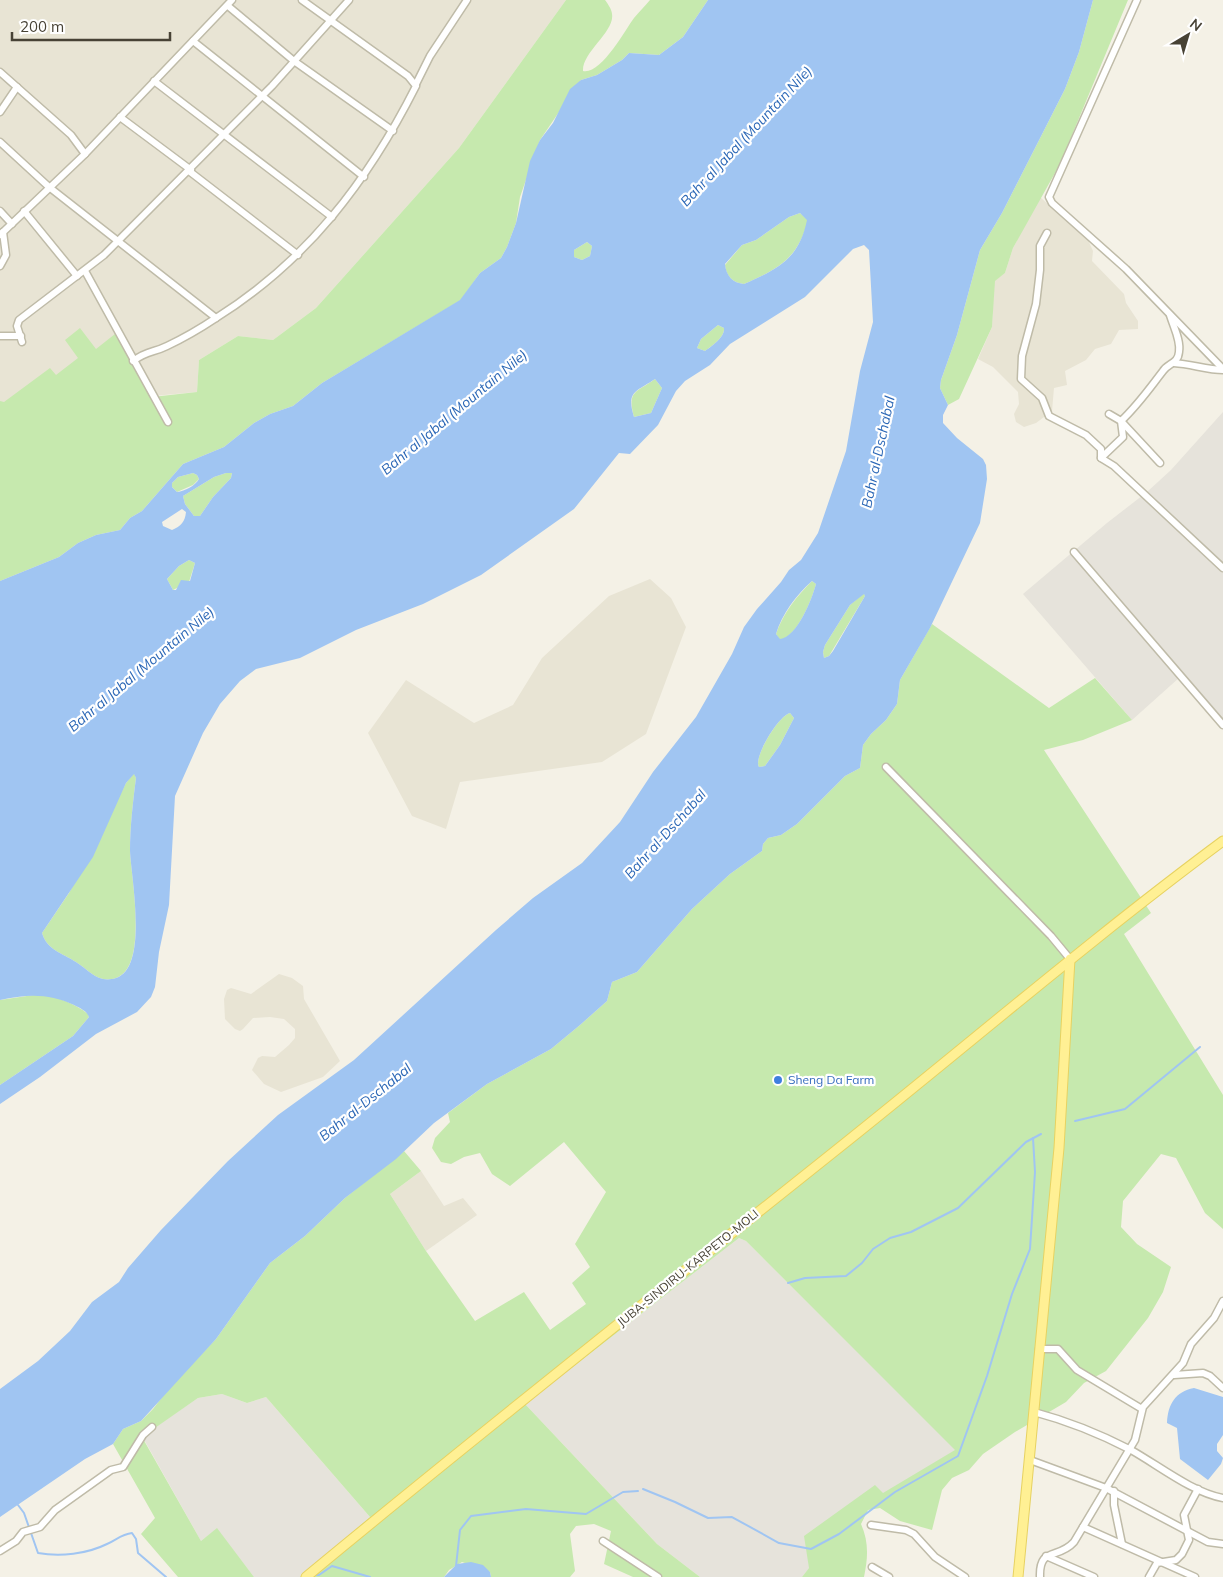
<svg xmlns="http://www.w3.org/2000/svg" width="1223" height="1577" font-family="Mulish,sans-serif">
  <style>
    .residential { fill: #e8e4d4 }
    .industrial { fill: #e6e3db }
    .green { fill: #c6e9ae }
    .water { fill: #a0c5f2; fill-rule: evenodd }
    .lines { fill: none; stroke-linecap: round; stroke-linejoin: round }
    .stream { stroke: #a0c5f2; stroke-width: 2 }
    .minor-casing { stroke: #bfbba8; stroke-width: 9 }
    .major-casing { stroke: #e7d261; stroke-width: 11 }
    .minor { stroke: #fff; stroke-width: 6 }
    .major { stroke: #fff094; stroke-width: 9 }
    .shop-dot { fill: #3f7fe0; stroke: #fff; stroke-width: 2 }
    .labels { text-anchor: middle; stroke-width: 4.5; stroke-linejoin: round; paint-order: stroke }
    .shop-label { font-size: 12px; fill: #366cbe; stroke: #fff; text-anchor: start }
    .street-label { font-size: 12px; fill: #474235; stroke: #fff }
    .water-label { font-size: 14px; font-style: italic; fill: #2b67b6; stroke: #fff }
  </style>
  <rect width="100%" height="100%" fill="#f4f1e6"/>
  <g class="residential">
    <polygon points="0,0 566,0 459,148 316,308 273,340 238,336 199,360 197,392 0,410"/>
    <polygon points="1040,197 1088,240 1093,251 1092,261 1124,294 1126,303 1138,321 1138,329 1119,330 1111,344 1095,349 1086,360 1065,371 1067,385 1054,388 1052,411 1036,423 1024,427 1016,422 1014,414 1019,404 1018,392 993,367 978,359 992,327 994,281 1005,273 1013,248"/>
    <polygon points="650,579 671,598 686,627 646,734 602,762 460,782 446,829 412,816 368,733 406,680 474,723 513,705 542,658 609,596"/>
    <polygon points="279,974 292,978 303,986 304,999 340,1061 323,1077 281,1092 264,1084 252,1070 258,1058 262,1056 275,1057 289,1045 295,1038 295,1029 284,1019 270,1017 253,1018 243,1029 240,1031 235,1029 225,1019 224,999 227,990 231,988 251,994"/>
    <polygon points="421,1171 444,1206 463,1198 477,1215 426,1251 390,1194"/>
  </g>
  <g class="industrial">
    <polygon points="1223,412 1223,725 1180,677 1132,720 1023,594 1107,523 1147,492 1171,470"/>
    <polygon points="739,1238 746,1241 956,1450 883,1494 875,1486 802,1577 700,1577 657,1544 525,1404"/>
    <polygon points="222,1394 247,1403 266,1397 370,1517 300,1577 254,1577 217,1529 201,1541 142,1436 198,1398"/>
  </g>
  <g class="green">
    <path d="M 566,0 L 605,0 C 608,4 612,10 612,14 C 615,32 582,52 583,71 C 601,75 625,30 634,18 C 639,12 645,6 650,0 L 708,0 L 683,37 L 659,55 L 629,53 L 622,60 L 597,75 L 581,80 L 561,109 L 540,140 L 520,197 L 516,223 L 507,247 L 501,258 L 480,273 L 461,300 L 322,383 L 293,406 L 270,414 L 254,423 L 224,447 L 183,464 L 142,511 L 130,518 L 120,530 L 96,535 L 78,543 L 59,557 L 0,581 L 0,401 L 4,402 L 50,368 L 56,375 L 78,358 L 65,340 L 80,328 L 96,349 L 115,334 L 152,397 L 197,392 L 199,360 L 238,336 L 273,340 L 316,308 L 459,148 Z"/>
    <polygon points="1093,0 1128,0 1060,164 1013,248 1005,273 995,281 992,327 959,399 948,405 940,388 941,380 957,335 980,250 1002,213 1065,89 1079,52"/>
    <path d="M 800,213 L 808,220 C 798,259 778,269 744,284 C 733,283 726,276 725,265 L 742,245 L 756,240 L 789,217 Z"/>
    <polygon points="587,242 592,246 590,256 582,260 574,257 574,250"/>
    <path d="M 718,325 L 724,328 C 725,337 712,346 705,351 L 697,348 L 701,339 Z"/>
    <path d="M 655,379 L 662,388 L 651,413 L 634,417 C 627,390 636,393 655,379 Z"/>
    <polygon points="193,473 197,475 199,479 193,485 177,492 172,487 172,483 178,477"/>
    <polygon points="226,473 232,473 231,478 213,497 200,516 194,516 185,504 183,496 214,477"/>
    <polygon points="189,560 195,563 189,582 173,590 167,579 179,566"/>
    <path d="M 812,581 L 816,584 C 812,599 797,637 780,640 L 776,634 C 783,613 797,596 812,581 Z"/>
    <polygon points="864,593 865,596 829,656 824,658 823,652 825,645 850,605"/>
    <path d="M 932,624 L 1049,708 L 1095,678 L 1132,720 L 1083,740 L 1044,750 L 1151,913 L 1124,934 L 1223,1095 L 1223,1229 L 1205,1213 L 1176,1158 L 1161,1154 L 1123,1201 L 1121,1227 L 1137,1244 L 1171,1267 L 1163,1292 L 1148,1318 L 1106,1371 L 1084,1383 L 1066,1402 L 1015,1432 L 983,1454 L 969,1470 L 952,1478 L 942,1490 L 932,1530 L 900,1521 L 880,1508 L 868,1510 L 861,1524 C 869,1542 868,1558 864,1577 L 802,1577 L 809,1568 L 804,1536 L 875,1485 L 883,1493 L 955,1450 L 746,1241 L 739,1238 L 525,1404 L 657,1544 L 700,1577 L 633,1577 L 604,1564 L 611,1531 L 594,1524 L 576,1526 L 570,1534 L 575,1571 L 570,1577 L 491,1577 L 490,1572 L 462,1562 L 449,1570 L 444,1577 L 300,1577 L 370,1517 L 266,1397 L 247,1403 L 222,1394 L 198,1398 L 142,1437 L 201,1541 L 217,1528 L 254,1577 L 178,1577 L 141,1534 L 155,1518 L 113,1444 L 123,1429 L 141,1421 L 153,1409 L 170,1387 L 216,1339 L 270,1263 L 305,1236 L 345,1198 L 404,1151 L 421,1171 L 390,1194 L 426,1251 L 475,1321 L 524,1292 L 550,1330 L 586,1304 L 572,1283 L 590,1267 L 575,1244 L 606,1192 L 564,1142 L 510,1186 L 492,1174 L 480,1153 L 464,1157 L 451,1164 L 441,1162 L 432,1148 L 435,1138 L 450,1122 L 448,1113 L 487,1084 L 551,1049 L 580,1025 L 607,1001 L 612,982 L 637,972 L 692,909 L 730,874 L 762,851 L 763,844 L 768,838 L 781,835 L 797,824 L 845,776 L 860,768 L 863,745 L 871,734 L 886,720 L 897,704 L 900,680 Z"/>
    <path d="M 790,713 L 794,718 L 780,745 L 765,766 L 759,767 C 753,758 778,716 790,713 Z"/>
    <path d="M 134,773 L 136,778 C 133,801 130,827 130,851 C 131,877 149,967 116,978 C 98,984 89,970 76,962 C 62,953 47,950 42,933 L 69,893 L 126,783 Z"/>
    <path d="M 40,994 C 58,997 74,1003 88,1014 L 89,1017 L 73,1036 L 0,1085 L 0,1000 Z"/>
  </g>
  <g class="water">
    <path d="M 708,0 L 1093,0 L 1079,52 L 1065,89 L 1002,213 L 980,250 L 957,335 L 941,380 L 940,388 L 948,405 L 943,415 L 943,423 L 957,438 L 983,459 L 986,465 L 987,479 L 980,523 L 930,628 L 900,680 L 897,704 L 886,720 L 871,734 L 863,745 L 860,768 L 845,776 L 797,824 L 781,835 L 768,838 L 763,844 L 762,851 L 730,874 L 692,909 L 637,972 L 612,982 L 607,1001 L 580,1025 L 551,1049 L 487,1084 L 434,1123 L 396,1159 L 345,1198 L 305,1236 L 270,1263 L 216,1339 L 141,1421 L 123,1429 L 113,1444 L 85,1459 L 0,1517 L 0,1389 L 38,1361 L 70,1331 L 92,1302 L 119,1282 L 128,1268 L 161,1230 L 228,1161 L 278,1115 L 354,1060 L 496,930 L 533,898 L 582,863 L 620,822 L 653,772 L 696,717 L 732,654 L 744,627 L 757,609 L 781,582 L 789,570 L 801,560 L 818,533 L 846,451 L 860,371 L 873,322 L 869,250 L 864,245 L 853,249 L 805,297 L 730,344 L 710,365 L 685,381 L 676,391 L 658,425 L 630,454 L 619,453 L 574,509 L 481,575 L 423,604 L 356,630 L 300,658 L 256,669 L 240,681 L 220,704 L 203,733 L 175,796 L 169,905 L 159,952 L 155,987 L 151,997 L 137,1012 L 96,1034 L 40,1077 L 0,1104 L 0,1085 L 73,1036 L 89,1017 C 87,1011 80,1008 74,1005 C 49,993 27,994 0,1000 L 0,581 L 59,557 L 78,543 L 96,535 L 120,530 L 130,518 L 142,511 L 183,464 L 224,447 L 254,423 L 270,414 L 293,406 L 322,383 L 460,300 L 480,273 L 501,258 L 507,247 L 516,223 L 530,161 L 540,140 L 553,123 L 570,89 L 581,80 L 597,75 L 622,60 L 629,53 L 659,55 L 683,37 ZM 800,213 L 807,220 C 799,259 778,269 744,284 C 733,283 726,276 725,264 L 742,245 L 756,240 L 789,217 ZM 587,242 L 592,246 L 590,256 L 582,260 L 574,257 L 574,250 ZM 718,325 L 724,328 C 725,337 712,346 705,351 L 697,348 L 701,339 ZM 655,379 L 662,388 L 651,413 L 634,417 C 626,391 636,392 655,379 ZM 193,473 L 197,475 L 199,479 C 195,486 185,491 177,492 L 172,487 L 172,483 L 178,477 ZM 226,473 L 232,473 L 231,478 L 213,497 L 200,516 L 194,516 L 185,504 L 183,496 L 214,477 ZM 182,509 L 186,512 C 185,522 181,526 172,530 L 163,526 L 162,522 ZM 189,560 L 195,563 L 190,581 L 181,580 L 176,590 L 173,590 L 167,579 L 179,566 ZM 812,581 L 816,584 C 812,599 797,637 780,639 L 776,634 C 782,614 796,595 812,581 ZM 864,594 L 865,596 L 833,651 L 829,656 L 824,658 L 823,652 L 825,645 L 850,605 ZM 790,713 L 794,718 L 780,745 L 765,766 L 759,767 C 753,758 778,716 790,713 ZM 134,774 L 136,778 C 133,801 130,827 130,851 C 131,877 149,967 116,978 C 98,984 89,970 76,962 C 62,953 47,950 42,933 L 93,857 L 126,783 Z"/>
    <path d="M 1194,1388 L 1223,1397 L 1223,1435 L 1217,1444 L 1217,1451 L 1223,1458 L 1221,1464 L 1208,1480 L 1180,1459 L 1177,1428 L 1167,1423 C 1168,1404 1175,1392 1194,1388 Z"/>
    <polygon points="471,1562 483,1565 490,1572 491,1577 444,1577 457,1564"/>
  </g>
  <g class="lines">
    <g class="stream">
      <polyline points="1075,1121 1125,1109 1200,1047"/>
      <polyline points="788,1283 805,1278 846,1276 862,1263 873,1249 890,1238 911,1232 958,1208 1026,1142 1041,1134"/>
      <polyline points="643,1489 675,1502 708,1518 732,1517 779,1543 811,1549 839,1534 895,1492 958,1456 987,1376 1012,1294 1030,1249 1035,1172 1033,1138"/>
      <path d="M 18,1505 L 24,1513 L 38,1553 C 60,1557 87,1554 107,1544 C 116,1540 122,1534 132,1533 L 136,1539 L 138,1553 L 166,1577"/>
      <polyline points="456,1566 460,1530 471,1516 526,1509 586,1514 623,1492 638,1491"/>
      <polyline points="314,1575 319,1575 332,1566 370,1577"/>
    </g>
    <defs>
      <g id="minor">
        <polyline points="1137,0 1049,197 1052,203 1126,269 1223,369"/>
        <polyline points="228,6 294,61 393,131"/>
        <polyline points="193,41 364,177"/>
        <polyline points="0,72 71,135 85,154"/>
        <polyline points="154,81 332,217"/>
        <polyline points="416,84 430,56 467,0"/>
        <polyline points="0,112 17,87"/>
        <polyline points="120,117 191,170"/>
        <polyline points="0,142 49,187 216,318"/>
        <polyline points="189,171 298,255"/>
        <polyline points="0,211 12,224"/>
        <polyline points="24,211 77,276"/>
        <polyline points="1047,233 1040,246 1040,270 1036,304 1022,356 1021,379 1042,398 1049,416 1086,435 1101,449 1101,458 1114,466 1223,568"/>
        <polyline points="0,235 85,154 232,0"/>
        <polyline points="0,266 6,255 3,232"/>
        <polyline points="85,271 168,422"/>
        <polyline points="0,336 21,336"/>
        <polyline points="22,342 17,326 19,320 104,255 272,86 349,0"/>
        <path d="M 133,361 C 148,350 153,353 167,346 C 184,338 201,328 216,318 C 307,261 368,181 416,86 L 408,76 L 302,0"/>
        <path d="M 1174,363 C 1191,364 1207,370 1223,370"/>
        <polyline points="1109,414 1121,421 1160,463"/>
        <path d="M 1101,458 L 1123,437 L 1121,421 C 1138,405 1149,389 1163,371 C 1168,363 1178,364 1179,352 C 1181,340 1173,326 1170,315"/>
        <polyline points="1074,552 1223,725"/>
        <polyline points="886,767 1051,936 1070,959"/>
        <polyline points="1039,1349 1058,1349 1077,1370 1142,1409"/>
        <polyline points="1174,1375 1203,1373 1210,1376 1223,1388"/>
        <path d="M 1034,1412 C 1068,1421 1100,1434 1131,1450 C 1158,1465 1193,1493 1223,1498"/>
        <polyline points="1030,1460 1106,1488 1208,1542 1223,1544"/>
        <polyline points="1114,1491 1114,1505 1122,1544"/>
        <polyline points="871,1525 906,1530 914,1534 935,1557 965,1577"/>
        <polyline points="1083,1527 1195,1577"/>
        <polyline points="603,1541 658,1577"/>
        <polyline points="0,1551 16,1541 23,1532 40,1527 55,1510 111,1470 123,1467 143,1435 152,1427"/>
        <polyline points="1046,1556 1094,1577"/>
        <polyline points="872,1567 889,1577"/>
        <path d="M 1040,1577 C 1039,1546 1058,1560 1074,1542 L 1135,1440 L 1143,1407 L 1183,1363 L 1191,1344 L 1214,1318 L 1223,1301"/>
        <polyline points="1149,1577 1157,1563 1176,1560 1182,1554 1189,1540 1184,1515 1198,1489"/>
      </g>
      <g id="major">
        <path d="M 306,1577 C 482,1431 661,1290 840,1147 C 968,1045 1091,939 1223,841"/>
        <polyline points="1018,1577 1059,1148 1070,959"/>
      </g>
    </defs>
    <use href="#minor" class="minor-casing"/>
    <use href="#major" class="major-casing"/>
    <use href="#minor" class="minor"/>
    <use href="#major" class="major"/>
  </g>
  <circle class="shop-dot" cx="778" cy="1080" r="5"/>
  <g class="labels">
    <g class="shop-label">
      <text x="788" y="1084">Sheng Da Farm</text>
    </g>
    <g class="street-label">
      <text transform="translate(688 1268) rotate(-39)" y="4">JUBA-SINDIRU-KARPETO-MOLI</text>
    </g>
    <g class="water-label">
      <text transform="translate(746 136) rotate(-47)" y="5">Bahr al Jabal (Mountain Nile)</text>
      <text transform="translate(454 412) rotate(-40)" y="5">Bahr al Jabal (Mountain Nile)</text>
      <text transform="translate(878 452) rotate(-78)" y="5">Bahr al-Dschabal</text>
      <text transform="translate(141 669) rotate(-40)" y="5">Bahr al Jabal (Mountain Nile)</text>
      <text transform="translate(665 834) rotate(-48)" y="5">Bahr al-Dschabal</text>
      <text transform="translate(365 1102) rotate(-39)" y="5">Bahr al-Dschabal</text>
    </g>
  </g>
  <g transform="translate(1188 35) rotate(38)" stroke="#ffffff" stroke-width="4" paint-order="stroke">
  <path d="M0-4L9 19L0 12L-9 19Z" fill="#474235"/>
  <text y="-8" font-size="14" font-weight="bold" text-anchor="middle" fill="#474235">N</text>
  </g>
  <path d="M12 32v8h158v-8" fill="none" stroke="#474235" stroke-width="2.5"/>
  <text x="20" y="32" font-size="15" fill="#474235" stroke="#ffffff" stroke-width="4" paint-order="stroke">200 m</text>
</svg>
